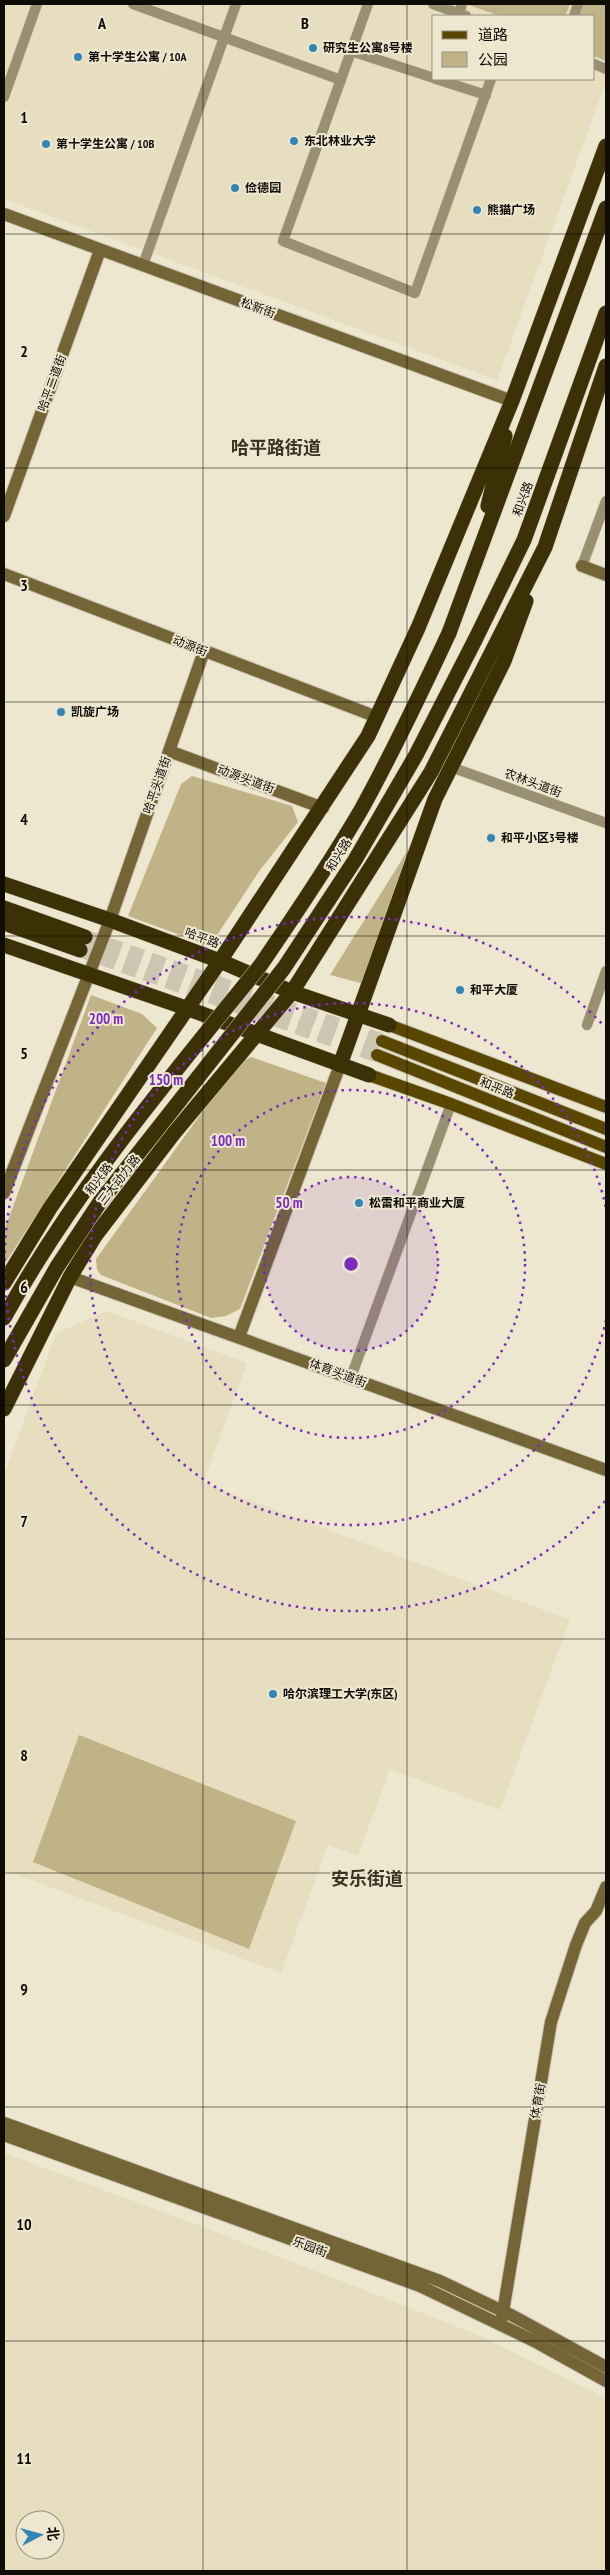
<svg xmlns="http://www.w3.org/2000/svg" width="610" height="2575" font-family="'PT Sans Narrow','Noto Sans SC',sans-serif">
  <style>
    .built { fill: #e7ddbf; fill-rule: evenodd }
    .green { fill: #c1b388 }
    .lines { fill: none; stroke-linecap: round; stroke-linejoin: round }
    .highway-tunnel { stroke: #cdc6b2; stroke-width: 15; stroke-dasharray: 15 8; stroke-linecap: butt }
    .street-casing { stroke: #cac4b0; stroke-width: 11 }
    .secondary-casing { stroke: #cac4b0; stroke-width: 14 }
    .primary-casing { stroke: #cac4b0; stroke-width: 14 }
    .highway-casing { stroke: #cac4b0; stroke-width: 16 }
    .street { stroke: #998f71; stroke-width: 10 }
    .secondary { stroke: #746537; stroke-width: 12 }
    .primary { stroke: #594700; stroke-width: 12 }
    .highway { stroke: #3c3006; stroke-width: 15 }
    .highway-bridge-casing { stroke: #cac4b0; stroke-width: 16; stroke-linecap: butt }
    .highway-bridge { stroke: #3c3006; stroke-width: 15 }
    .grid { fill: none; stroke: #0f0c06; stroke-width: 1; stroke-opacity: 0.55 }
    .ring { fill: none; stroke: #7b2cbf; stroke-width: 2.5; stroke-dasharray: 2.5 5 }
    .poi-dot { fill: #3285b6; stroke: #eee7d0; stroke-width: 2 }
    .labels { text-anchor: middle; stroke-width: 4; stroke-linejoin: round; paint-order: stroke }
    .poi-label { font-size: 12px; font-weight: bold; fill: #0f0c06; stroke: #eee7d0; text-anchor: start }
    .street-label { font-size: 12px; fill: #0f0c06; stroke: #eee7d0 }
    .district-label { font-size: 18px; font-weight: bold; fill: #3a3422; stroke: #eee7d0 }
    .grid-label { font-size: 16px; text-anchor: middle; font-weight: bold; fill: #0f0c06; stroke: #eee7d0; stroke-width: 4; stroke-linejoin: round; paint-order: stroke }
    .centre { fill: #7b2cbf; stroke: #eee7d0; stroke-width: 2.5 }
    .ring-label { font-size: 15px; text-anchor: middle; font-weight: bold; fill: #7b2cbf; stroke: #eee7d0; stroke-width: 4; stroke-linejoin: round; paint-order: stroke }
  </style>
  <rect width="100%" height="100%" fill="#eee7d0"/>
  <g class="built">
    <path d="M 4,4 L 606,4 L 606,82 L 497,380 L 4,199 ZM 434,16 L 594,16 L 594,79 L 434,79 Z"/>
    <polygon points="107,1311 247,1363 203,1483 570,1620 500,1810 390,1769 358,1856 328,1845 281,1973 4,1870 4,1475 56,1333"/>
    <path d="M 4,2153 L 211,2230 L 476,2334 L 606,2398 L 606,2571 L 4,2571 ZM 25,2520 L 55,2520 L 55,2550 L 25,2550 Z"/>
  </g>
  <g class="green">
    <polygon points="466,4 570,4 565,16 500,16"/>
    <polygon points="583,4 606,4 606,61 594,56 594,16 579,16"/>
    <polygon points="192,776 292,806 298,822 260,870 210,946 128,916 181,784"/>
    <polygon points="426,821 368,985 330,975"/>
    <polygon points="91,995 142,1014 157,1028 4,1265 4,1231"/>
    <polygon points="251,1057 326,1083 240,1309 226,1316 211,1318 101,1275 97,1270 96,1259 237,1064"/>
    <polygon points="79,1735 296,1821 249,1949 33,1862"/>
  </g>
  <g class="lines">
    <g class="highway-tunnel">
      <polyline points="85,937 382,1041"/>
      <polyline points="80,950 377,1055"/>
    </g>
    <defs>
      <g id="street">
        <polyline points="133,4 341,80"/>
        <polyline points="368,4 283,241 415,293 491,79"/>
        <polyline points="433,4 466,16"/>
        <polyline points="459,13 462,4"/>
        <polyline points="574,16 578,4"/>
        <polyline points="351,51 434,78"/>
        <polyline points="594,64 606,69"/>
        <polyline points="436,79 486,95"/>
        <polyline points="4,97 37,4"/>
        <polyline points="143,265 236,4"/>
        <polyline points="582,566 606,501"/>
        <polyline points="451,767 606,823"/>
        <polyline points="587,1025 606,971"/>
        <polyline points="351,1377 451,1104"/>
      </g>
      <g id="secondary">
        <polyline points="4,214 512,401"/>
        <polyline points="4,516 100,250"/>
        <polyline points="582,566 606,575"/>
        <polyline points="4,574 377,717"/>
        <polyline points="169,751 323,808"/>
        <polyline points="4,1193 110,920 204,651"/>
        <polyline points="70,1277 606,1470"/>
        <polyline points="239,1337 340,1065"/>
        <polyline points="4,2123 440,2281 513,2316 606,2367"/>
        <polyline points="4,2135 420,2286 534,2341 606,2381"/>
        <polyline points="502,2318 551,2022 576,1945 585,1923 596,1911 606,1887"/>
      </g>
      <g id="primary">
        <polyline points="389,1025 606,1107"/>
        <polyline points="382,1041 606,1129"/>
        <polyline points="377,1055 606,1147"/>
        <polyline points="369,1075 451,1104 606,1164"/>
      </g>
      <g id="highway">
        <polyline points="488,506 505,436"/>
        <polyline points="449,633 606,208"/>
        <polyline points="475,640 524,540 606,313"/>
        <polyline points="4,884 110,920 220,961 292,992 389,1025"/>
        <polyline points="4,908 85,937"/>
        <polyline points="4,923 80,950"/>
        <polyline points="4,945 186,1008 369,1075"/>
        <polyline points="340,1065 435,799 504,661 526,601"/>
        <polyline points="4,1283 50,1208 220,961 368,736 418,628 512,401 606,146"/>
        <polyline points="4,1409 70,1277 95,1236 174,1133 292,992 431,772 545,547 606,366"/>
      </g>
    </defs>
    <use href="#street" class="street-casing"/>
    <use href="#secondary" class="secondary-casing"/>
    <use href="#primary" class="primary-casing"/>
    <use href="#highway" class="highway-casing"/>
    <use href="#street" class="street"/>
    <use href="#secondary" class="secondary"/>
    <use href="#primary" class="primary"/>
    <use href="#highway" class="highway"/>
    <defs>
      <g id="highway-bridge">
        <path d="M 4,1318 C 74,1191 169,1079 260,966 C 295,915 330,863 361,810 C 393,752 421,693 449,633"/>
        <polyline points="4,1360 57,1267 100,1202 284,968 355,860 416,755 475,640"/>
      </g>
    </defs>
    <use href="#highway-bridge" class="highway-bridge-casing"/>
    <use href="#highway-bridge" class="highway-bridge"/>
  </g>
  <path class="grid" d="M 203,4 L 203,2571M 407,4 L 407,2571M 4,234 L 606,234M 4,468 L 606,468M 4,702 L 606,702M 4,936 L 606,936M 4,1170 L 606,1170M 4,1405 L 606,1405M 4,1639 L 606,1639M 4,1873 L 606,1873M 4,2107 L 606,2107M 4,2341 L 606,2341"/>
  <circle cx="351" cy="1264" r="87" fill="#7b2cbf" fill-opacity=".12"/>
  <g class="ring">
    <circle cx="351" cy="1264" r="87"/>
    <circle cx="351" cy="1264" r="174"/>
    <path d="M606 1320A261 261 0 1 1 606 1208"/>
    <path d="M605 1501A347 347 0 1 1 605 1027"/>
  </g>
  <g class="poi-dot">
    <circle cx="313" cy="48" r="5"/>
    <circle cx="78" cy="57" r="5"/>
    <circle cx="294" cy="141" r="5"/>
    <circle cx="46" cy="144" r="5"/>
    <circle cx="235" cy="188" r="5"/>
    <circle cx="477" cy="210" r="5"/>
    <circle cx="61" cy="712" r="5"/>
    <circle cx="491" cy="838" r="5"/>
    <circle cx="460" cy="990" r="5"/>
    <circle cx="359" cy="1203" r="5"/>
    <circle cx="273" cy="1694" r="5"/>
  </g>
  <g class="labels">
    <g class="poi-label">
      <text x="323" y="52">研究生公寓8号楼</text>
      <text x="88" y="61">第十学生公寓 / 10A</text>
      <text x="304" y="145">东北林业大学</text>
      <text x="56" y="148">第十学生公寓 / 10B</text>
      <text x="245" y="192">俭德园</text>
      <text x="487" y="214">熊猫广场</text>
      <text x="71" y="716">凯旋广场</text>
      <text x="501" y="842">和平小区3号楼</text>
      <text x="470" y="994">和平大厦</text>
      <text x="369" y="1207">松雷和平商业大厦</text>
      <text x="283" y="1698">哈尔滨理工大学(东区)</text>
    </g>
    <g class="street-label">
      <text transform="translate(258 308) rotate(20)" y="4">松新街</text>
      <text transform="translate(52 383) rotate(-70)" y="4">哈平二道街</text>
      <text transform="translate(523 499) rotate(-70)" y="4">和兴路</text>
      <text transform="translate(190 646) rotate(21)" y="4">动源街</text>
      <text transform="translate(246 779) rotate(20)" y="4">动源头道街</text>
      <text transform="translate(533 783) rotate(20)" y="4">农林头道街</text>
      <text transform="translate(157 785) rotate(-71)" y="4">哈平头道街</text>
      <text transform="translate(339 855) rotate(-58)" y="4">和兴路</text>
      <text transform="translate(202 938) rotate(20)" y="4">哈平路</text>
      <text transform="translate(497 1088) rotate(22)" y="4">和平路</text>
      <text transform="translate(99 1179) rotate(-53)" y="4">和兴路</text>
      <text transform="translate(119 1180) rotate(-52)" y="4">三大动力路</text>
      <text transform="translate(338 1373) rotate(20)" y="4">体育头道街</text>
      <text transform="translate(538 2101) rotate(-80)" y="4">体育街</text>
      <text transform="translate(310 2247) rotate(20)" y="4">乐园街</text>
    </g>
    <g class="district-label">
      <text x="276" y="454">哈平路街道</text>
      <text x="367" y="1885">安乐街道</text>
    </g>
  </g>
  <g class="grid-label">
    <text x="102" y="29">A</text>
    <text x="305" y="29">B</text>
    <text x="24" y="123">1</text>
    <text x="24" y="357">2</text>
    <text x="24" y="591">3</text>
    <text x="24" y="825">4</text>
    <text x="24" y="1059">5</text>
    <text x="24" y="1293">6</text>
    <text x="24" y="1527">7</text>
    <text x="24" y="1761">8</text>
    <text x="24" y="1995">9</text>
    <text x="24" y="2230">10</text>
    <text x="24" y="2464">11</text>
  </g>
  <circle cx="351" cy="1264" r="8" class="centre"/>
  <g class="ring-label">
    <text x="106" y="1024">200 m</text>
    <text x="166" y="1085">150 m</text>
    <text x="228" y="1146">100 m</text>
    <text x="289" y="1208">50 m</text>
  </g>
  <rect width="610" height="2575" fill="none" stroke="#0f0c06" stroke-width="10"/>
  <rect x="432" y="15" width="162" height="65" fill="#eee7d0" stroke="#958f7f"/>
  <rect x="442" y="31" width="25" height="8" fill="#594700" stroke="#958f7f"/>
  <text x="478" y="40" font-size="15" fill="#0f0c06">道路</text>
  <rect x="442" y="52" width="25" height="15" fill="#c1b388" stroke="#958f7f"/>
  <text x="478" y="65" font-size="15" fill="#0f0c06">公园</text>
  <g transform="translate(40 2535) rotate(84)"><circle r="24" fill="#eee7d0" stroke="#958f7f"/>
  <path d="M0-4L9 19L0 12L-9 19Z" fill="#3285b6"/>
  <text y="-8" font-size="14" font-weight="bold" text-anchor="middle" fill="#0f0c06">北</text>
  </g>
</svg>
